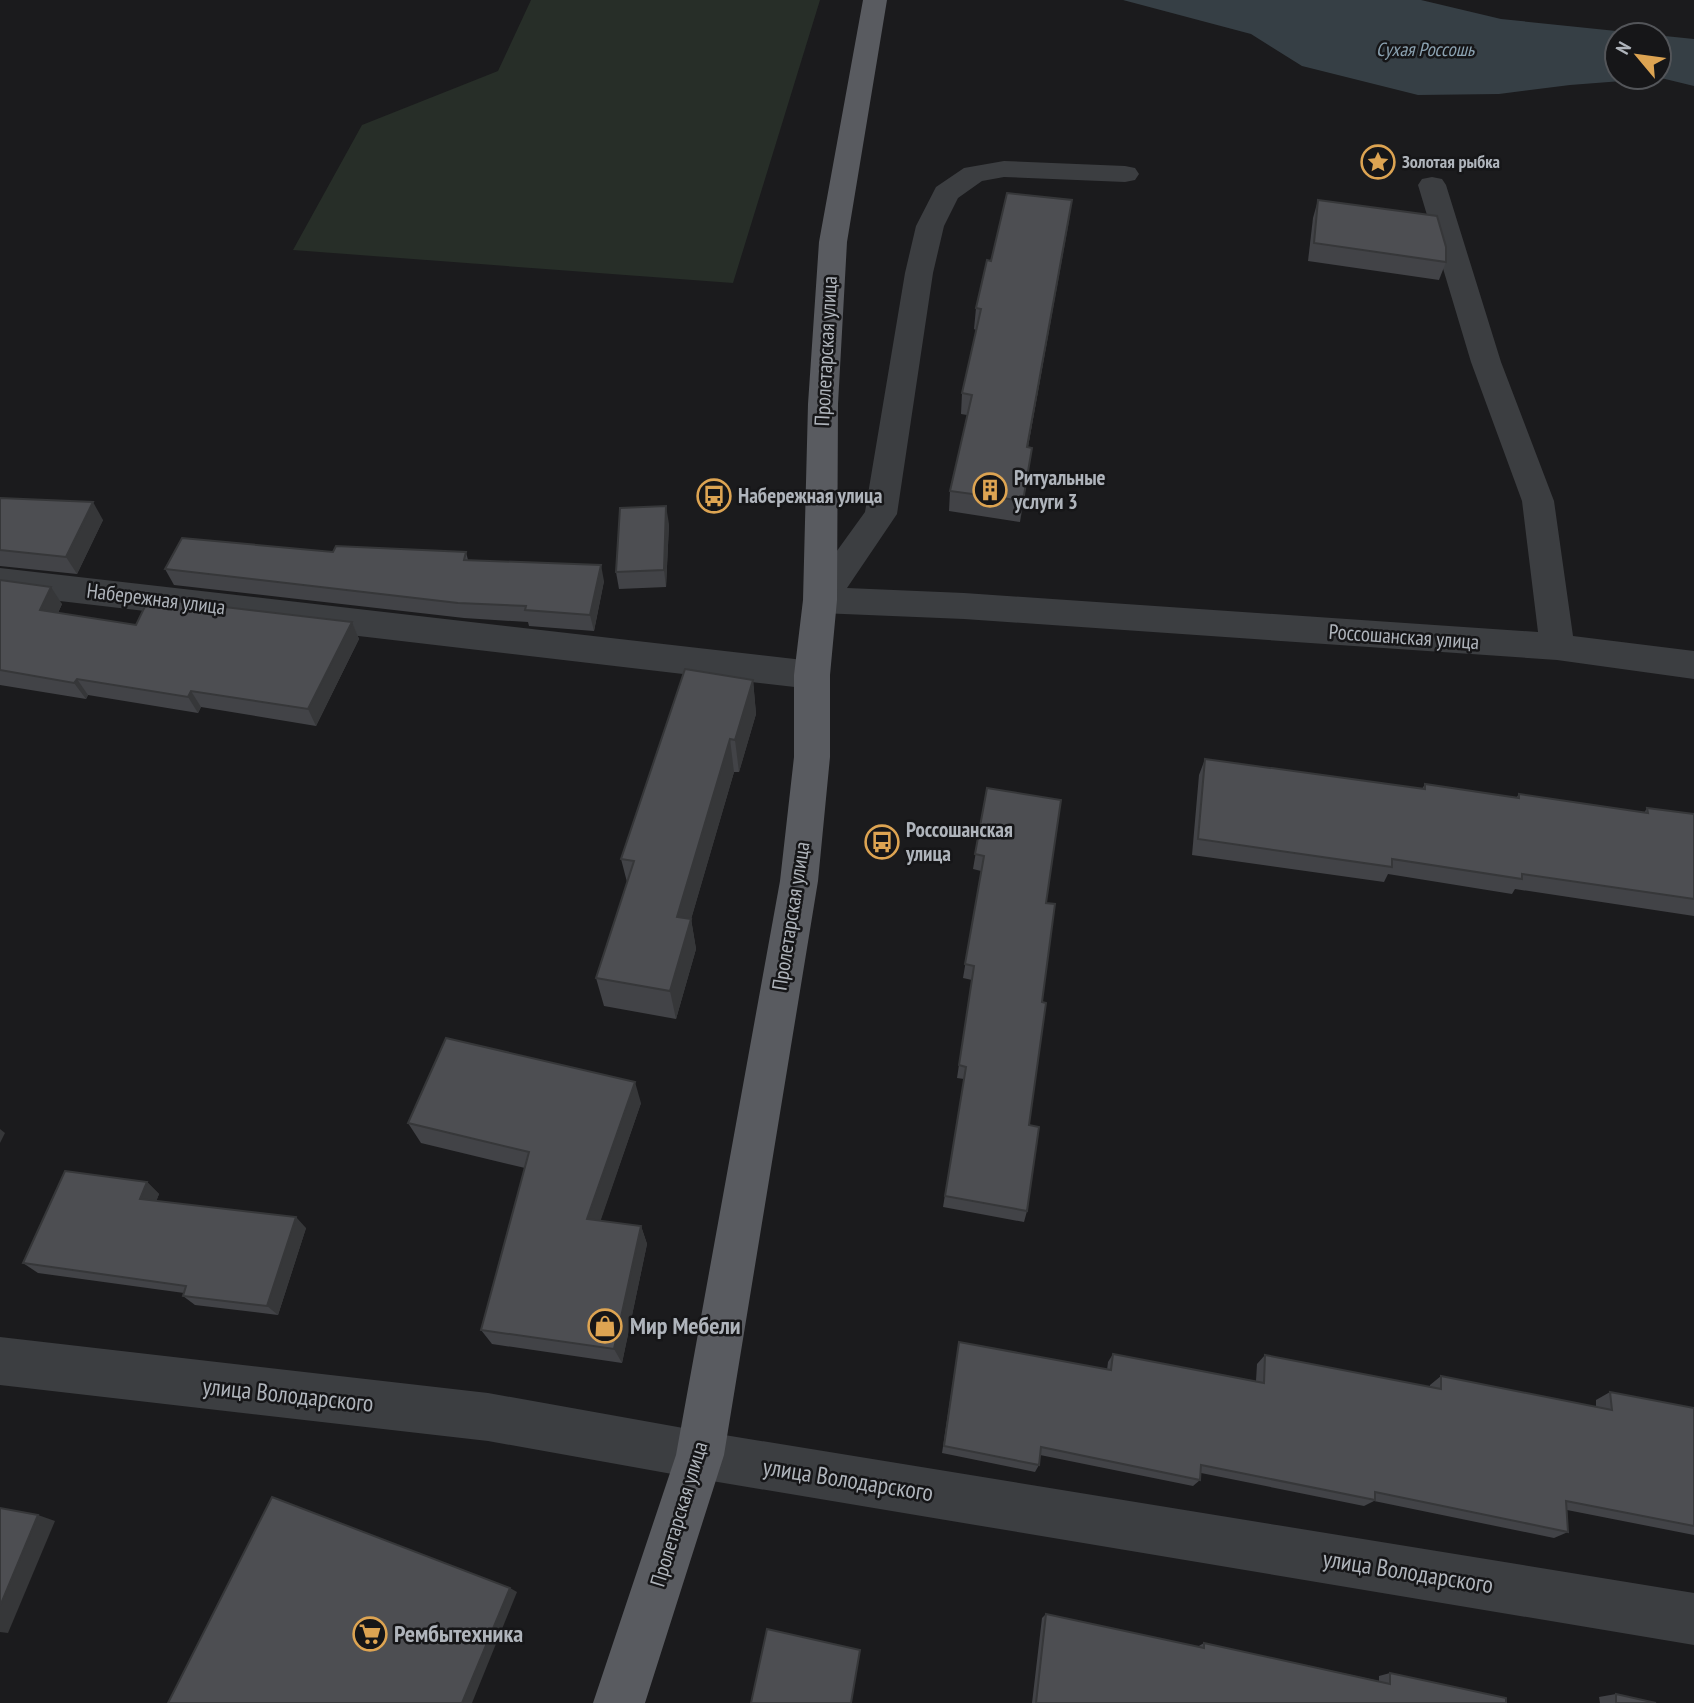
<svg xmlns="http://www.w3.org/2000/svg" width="1694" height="1703" font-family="'PT Sans Narrow',sans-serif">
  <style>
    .green { fill: #272e28 }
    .water { fill: #363f45; fill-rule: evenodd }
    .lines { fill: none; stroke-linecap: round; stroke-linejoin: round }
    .minor { fill: #3c3e41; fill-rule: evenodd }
    .major { fill: #595b60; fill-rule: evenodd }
    .wall { fill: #424347 }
    .shaded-wall { fill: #363739 }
    .building { fill: #4d4e52; stroke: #363739; stroke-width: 2 }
    .labels { text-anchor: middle; stroke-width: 5; stroke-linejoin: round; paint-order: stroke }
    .far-poi-label { font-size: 18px; font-weight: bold; fill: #afb4bb; stroke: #161618; text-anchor: start }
    .far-water-label { font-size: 19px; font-style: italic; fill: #8ba2b1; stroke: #161618 }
    .street-label { font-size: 21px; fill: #afb4bb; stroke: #161618 }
    .poi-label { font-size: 21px; font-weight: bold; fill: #afb4bb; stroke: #161618; text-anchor: start }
    .near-poi-label { font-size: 24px; font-weight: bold; fill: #afb4bb; stroke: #161618; text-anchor: start }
    .near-street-label { font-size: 24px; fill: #afb4bb; stroke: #161618 }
  </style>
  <rect width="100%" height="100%" fill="#1b1b1d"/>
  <polygon class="green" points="531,0 820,0 733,283 293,250 362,125 498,71"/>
  <path class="water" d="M 1123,0 L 1421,0 L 1501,19 L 1694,39 L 1694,86 L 1661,78 L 1570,85 L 1499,94 L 1418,95 L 1302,66 L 1251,34 ZM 1617,35 L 1659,35 L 1659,77 L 1617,77 Z"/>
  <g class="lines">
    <g class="minor">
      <polygon points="1004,161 1125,166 1135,168 1139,174 1135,180 1125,182 1004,177 982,181 958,198 944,226 933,273 897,514 847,588 964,593 1538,632 1522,501 1471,362 1418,185 1422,179 1432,177 1442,179 1446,185 1501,362 1554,501 1573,636 1694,651 1694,679 1557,660 964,619 820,613 808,609 803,600 808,591 865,512 905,273 916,226 936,187 964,168"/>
      <polygon points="0,568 812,661 825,665 830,675 825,685 812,689 0,594"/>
      <polygon points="0,1337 488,1393 700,1431 1694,1593 1694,1645 700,1479 488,1441 0,1385"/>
    </g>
    <polygon class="major" points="863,0 887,0 847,242 838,404 837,600 830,675 830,757 818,881 724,1455 645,1703 593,1703 676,1455 780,881 794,757 794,675 803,600 808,404 819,242"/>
  </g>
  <g class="wall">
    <polygon points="1072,200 1028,447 1032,448 1020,522 949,511 950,491 967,415 961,414 962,393 976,330 974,329 976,308 991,261"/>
    <polygon points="1318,200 1446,262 1439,280 1308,261 1313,218"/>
    <polygon points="0,498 103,520 77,574 0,566"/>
    <polygon points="669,524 666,587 619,589 616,572"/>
    <polygon points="333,552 466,552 468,560 604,581 594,631 529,626 528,622 464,618 174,585 165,569"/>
    <polygon points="0,580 62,604 58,613 136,625 352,622 359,639 316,726 201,707 198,713 88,695 86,699 0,685"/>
    <polygon points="753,680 756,714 739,772 734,772 691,919 696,949 676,1019 604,1006 596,978 627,882 621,859"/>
    <polygon points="1205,759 1422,789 1425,784 1516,798 1519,794 1644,813 1647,808 1694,814 1694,916 1515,889 1512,894 1388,874 1384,882 1192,855 1199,775"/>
    <polygon points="987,788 1046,903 1042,1002 1029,1125 1027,1211 1024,1222 943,1207 964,1079 957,1078 972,980 963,978 981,871 973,869"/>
    <polygon points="641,1103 600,1221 641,1226 647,1244 622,1363 492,1344 481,1330 525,1168 421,1143 408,1123"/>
    <polygon points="147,1182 159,1194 156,1201 306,1228 278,1315 195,1305 183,1296 184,1293 38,1273 23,1263"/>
    <polygon points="959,1342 1107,1370 1108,1362 1113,1354 1256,1381 1257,1364 1265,1355 1430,1387 1430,1385 1441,1376 1596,1407 1596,1400 1610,1392 1694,1408 1694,1535 1567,1510 1568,1532 1554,1538 1374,1501 1364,1506 1201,1473 1200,1480 1193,1486 1040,1455 1039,1465 1035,1472 942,1453"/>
    <polygon points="1046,1614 1197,1647 1204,1643 1379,1681 1379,1676 1390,1673 1506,1703 1032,1703 1042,1618"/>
    <polygon points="1616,1694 1656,1703 1600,1703 1599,1697"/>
  </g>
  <g class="shaded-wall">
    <polygon points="1072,200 1069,221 1024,468 1027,447"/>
    <polygon points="1032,448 1029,468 1020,522 1023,501"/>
    <polygon points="93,502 103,520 77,574 66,557"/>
    <polygon points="666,506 669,524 666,587 664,570"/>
    <polygon points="601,565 604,581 594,631 590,615"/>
    <polygon points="51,587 62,604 51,627 40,610"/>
    <polygon points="352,622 359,639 316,726 308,709"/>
    <polygon points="77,679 88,695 86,699 74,683"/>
    <polygon points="753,680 756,714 739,772 735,740"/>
    <polygon points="191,691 201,707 198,713 188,697"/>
    <polygon points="730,739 734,772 683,947 677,917"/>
    <polygon points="691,919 696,949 676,1019 670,991"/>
    <polygon points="635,1082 641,1103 595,1237 587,1219"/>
    <polygon points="0,1129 5,1133 0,1143"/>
    <polygon points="147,1182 159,1194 153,1210 140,1199"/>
    <polygon points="296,1217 306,1228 278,1315 267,1306"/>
    <polygon points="641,1226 647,1244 622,1363 614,1349"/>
    <polygon points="38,1515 55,1521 8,1633 0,1632 0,1606"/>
    <polygon points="510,1588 517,1592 472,1703 462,1703"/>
  </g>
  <g class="building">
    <polygon points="1007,193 1072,200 1027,447 1032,448 1023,501 950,491 972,395 962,393 981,309 976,308 987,260 991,261"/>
    <polygon points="1318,200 1437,216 1446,247 1446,262 1314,243"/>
    <polygon points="0,498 93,502 66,557 0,550"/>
    <polygon points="666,506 664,570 616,572 620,508"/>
    <polygon points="182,538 333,552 336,546 466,552 464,560 601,565 590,615 525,610 526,606 458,603 165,569"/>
    <polygon points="0,580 51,587 40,610 136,625 149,598 352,622 308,709 191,691 188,697 77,679 74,683 0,670"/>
    <polygon points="685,669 753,680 735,740 730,739 677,917 691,919 670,991 596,978 634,861 621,859"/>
    <polygon points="1205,759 1425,789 1425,784 1519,798 1519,794 1648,813 1647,808 1694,814 1694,899 1522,874 1522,879 1392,859 1392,867 1198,839"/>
    <polygon points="987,788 1061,800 1046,903 1055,904 1042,1002 1046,1003 1029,1125 1039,1127 1027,1211 945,1196 966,1067 959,1065 974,966 965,964 984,856 975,854"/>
    <polygon points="446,1038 635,1082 587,1219 641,1226 614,1349 481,1330 529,1152 408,1123"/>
    <polygon points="65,1171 147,1182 140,1199 296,1217 267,1306 183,1296 186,1286 23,1263"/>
    <polygon points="959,1342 1111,1370 1113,1354 1264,1383 1265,1355 1441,1389 1441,1376 1612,1410 1610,1392 1694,1408 1694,1526 1566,1501 1568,1532 1375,1492 1375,1500 1201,1465 1200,1480 1041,1447 1039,1465 944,1446"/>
    <polygon points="272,1497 510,1588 462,1703 168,1703"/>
    <polygon points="0,1508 38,1515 0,1606"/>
    <polygon points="1046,1614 1204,1648 1204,1643 1390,1684 1390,1673 1506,1698 1506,1703 1036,1703"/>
    <polygon points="767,1629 860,1650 851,1703 751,1703"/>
    <polygon points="1616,1694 1656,1703 1616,1703"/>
  </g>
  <defs>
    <symbol id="sight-ring" viewBox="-11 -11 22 22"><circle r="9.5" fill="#161618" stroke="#dda452" stroke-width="1.5"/><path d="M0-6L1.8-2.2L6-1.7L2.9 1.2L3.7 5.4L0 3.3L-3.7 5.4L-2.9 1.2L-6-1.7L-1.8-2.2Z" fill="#dda452"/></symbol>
    <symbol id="building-ring" viewBox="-11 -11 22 22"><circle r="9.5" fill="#161618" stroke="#dda452" stroke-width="1.5"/><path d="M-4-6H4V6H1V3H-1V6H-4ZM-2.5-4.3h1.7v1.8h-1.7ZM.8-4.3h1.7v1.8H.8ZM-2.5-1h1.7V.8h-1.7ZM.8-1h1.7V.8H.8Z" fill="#dda452"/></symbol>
    <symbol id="bus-ring" viewBox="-11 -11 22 22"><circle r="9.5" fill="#161618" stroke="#dda452" stroke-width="1.5"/><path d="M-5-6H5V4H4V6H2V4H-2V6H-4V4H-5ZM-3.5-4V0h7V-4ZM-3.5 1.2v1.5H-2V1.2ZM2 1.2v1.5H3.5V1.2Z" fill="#dda452"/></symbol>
    <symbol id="shop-ring" viewBox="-11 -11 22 22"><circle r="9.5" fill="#161618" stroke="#dda452" stroke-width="1.5"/><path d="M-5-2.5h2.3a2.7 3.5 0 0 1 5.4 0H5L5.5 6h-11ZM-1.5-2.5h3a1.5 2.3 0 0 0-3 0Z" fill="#dda452"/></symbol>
    <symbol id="supermarket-ring" viewBox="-11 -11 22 22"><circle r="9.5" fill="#161618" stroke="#dda452" stroke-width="1.5"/><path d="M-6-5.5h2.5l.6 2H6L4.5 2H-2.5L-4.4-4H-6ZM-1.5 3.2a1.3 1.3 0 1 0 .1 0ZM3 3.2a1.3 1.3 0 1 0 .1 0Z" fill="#dda452"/></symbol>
  </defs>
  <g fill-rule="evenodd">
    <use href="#sight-ring" x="1359" y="143" width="38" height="38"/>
    <use href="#building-ring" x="971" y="471" width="38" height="38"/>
    <use href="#bus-ring" x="695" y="477" width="38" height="38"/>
    <use href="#bus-ring" x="863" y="823" width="38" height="38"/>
    <use href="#shop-ring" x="586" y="1307" width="38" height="38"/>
    <use href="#supermarket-ring" x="351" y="1615" width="38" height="38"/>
  </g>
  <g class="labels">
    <g class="far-poi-label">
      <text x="1402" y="168">Золотая рыбка</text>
    </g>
    <g class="far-water-label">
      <text x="1425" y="56">Сухая Россошь</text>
    </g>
    <g class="street-label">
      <text transform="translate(826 351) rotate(-87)" y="7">Пролетарская улица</text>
      <text transform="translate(156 599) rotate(7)" y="7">Набережная улица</text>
      <text transform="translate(1404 637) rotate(4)" y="7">Россошанская улица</text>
      <text transform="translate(791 916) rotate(-81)" y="7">Пролетарская улица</text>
      <text transform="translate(679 1514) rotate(-73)" y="7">Пролетарская улица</text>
    </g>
    <g class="poi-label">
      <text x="1014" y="485">Ритуальные<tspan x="1014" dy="24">услуги 3</tspan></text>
      <text x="738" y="503">Набережная улица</text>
      <text x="906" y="837">Россошанская<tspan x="906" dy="24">улица</tspan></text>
    </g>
    <g class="near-poi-label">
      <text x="630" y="1334">Мир Мебели</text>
      <text x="394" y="1642">Рембытехника</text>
    </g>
    <g class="near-street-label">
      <text transform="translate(288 1395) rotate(6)" y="8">улица Володарского</text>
      <text transform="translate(848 1480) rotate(9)" y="8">улица Володарского</text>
      <text transform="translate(1408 1572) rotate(9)" y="8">улица Володарского</text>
    </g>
  </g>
  <g transform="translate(1638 56) rotate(299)"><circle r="33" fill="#161618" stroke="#535559" stroke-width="2"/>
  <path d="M0-5L12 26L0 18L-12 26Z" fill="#dda452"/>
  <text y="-10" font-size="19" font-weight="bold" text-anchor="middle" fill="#afb4bb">N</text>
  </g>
</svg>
